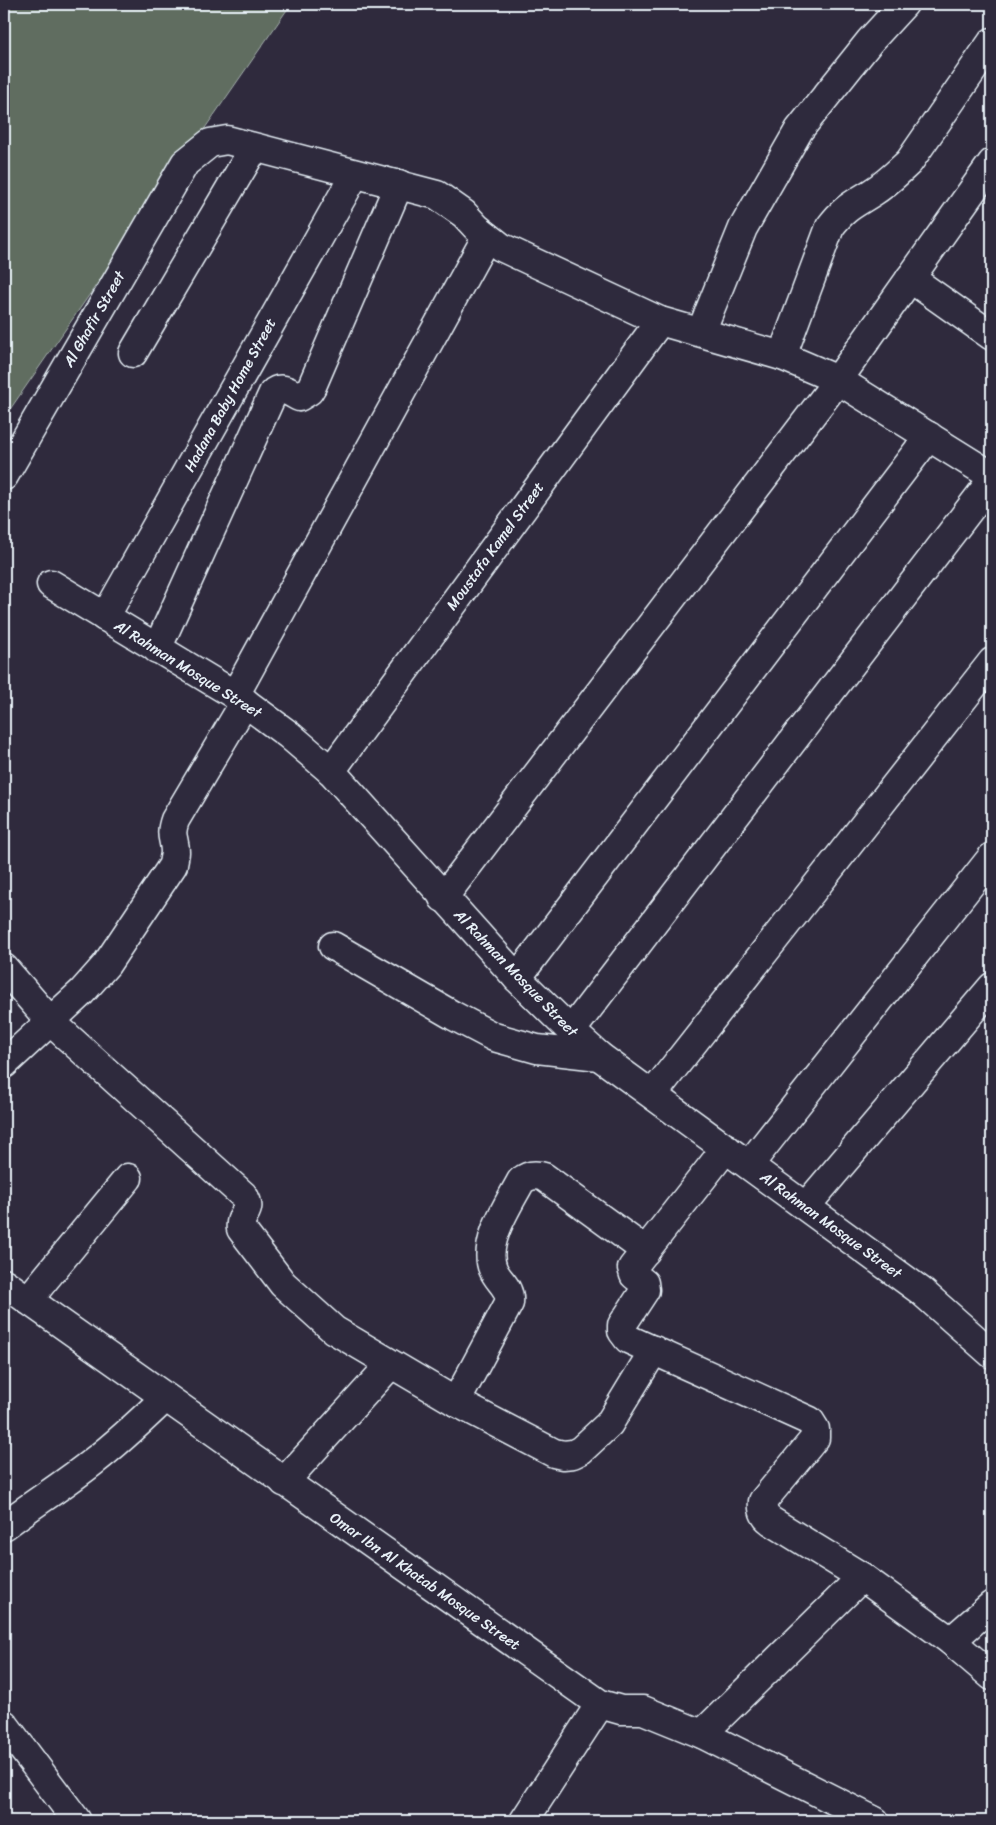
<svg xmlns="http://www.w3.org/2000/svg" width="996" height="1825" font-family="Sriracha,sans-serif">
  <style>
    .green { fill: #616d61; stroke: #a4afac }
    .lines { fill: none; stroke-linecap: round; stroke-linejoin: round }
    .minor-casing { stroke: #e8f1f8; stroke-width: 31 }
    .minor { stroke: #2f2a3d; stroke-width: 28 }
    .labels { text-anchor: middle; stroke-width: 4; stroke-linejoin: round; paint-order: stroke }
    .street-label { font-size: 15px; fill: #e8f1f8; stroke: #2f2a3d }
  </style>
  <rect width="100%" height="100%" fill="#2f2a3d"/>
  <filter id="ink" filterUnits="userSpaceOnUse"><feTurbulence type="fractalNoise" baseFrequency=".02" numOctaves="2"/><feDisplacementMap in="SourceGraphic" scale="10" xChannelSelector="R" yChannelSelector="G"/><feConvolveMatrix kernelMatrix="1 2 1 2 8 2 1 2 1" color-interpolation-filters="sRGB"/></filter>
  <g filter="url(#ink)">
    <polygon class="green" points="4,4 291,4 4,418"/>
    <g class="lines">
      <defs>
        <g id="minor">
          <polyline points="910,278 992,336"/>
          <polyline points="701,332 743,228 799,130 870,41 904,4"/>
          <polyline points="133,353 254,148"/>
          <path d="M 782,356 L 830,227 C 845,207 853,205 873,192 C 886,184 897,173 909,162 L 992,42"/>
          <polyline points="4,476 185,163 210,143 227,140 437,195 464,214 477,228 501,247 660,321 782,356 838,380 992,476"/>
          <polyline points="51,584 235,695 289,735 331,771 517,978 571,1031 599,1056 921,1291 992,1354"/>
          <polyline points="105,617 355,174"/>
          <path d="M 157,649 L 273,393 C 281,385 291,393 299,397 L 309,391 L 312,386 L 399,184"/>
          <polyline points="235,695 487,236"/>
          <polyline points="331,771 660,321"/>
          <polyline points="443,898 838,380 992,163"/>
          <polyline points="333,946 454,1016 494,1037 537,1049 599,1056"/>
          <path d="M 4,968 L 50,1021 L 243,1195 C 255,1212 238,1213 241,1229 L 283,1284 L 334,1330 L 456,1402 L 554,1453 L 563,1455 L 573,1454 L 581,1450 L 609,1424 L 654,1350"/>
          <polyline points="517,978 929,436"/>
          <polyline points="571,1031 992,480"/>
          <path d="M 4,1064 L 82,992 L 106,965 L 173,865 C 173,861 175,856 175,852 C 175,838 169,837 175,820 L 245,702"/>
          <polyline points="653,1094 992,662"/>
          <path d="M 726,1148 L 632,1268 L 634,1275 L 644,1283 L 645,1290 L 622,1325 L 622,1331 L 628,1339 L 810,1421 L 815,1429 L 815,1438 L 763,1501 C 762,1510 764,1516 771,1521 L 862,1577 L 951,1641 L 992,1676"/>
          <polyline points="749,1165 992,857"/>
          <polyline points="806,1206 992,987"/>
          <polyline points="4,1283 600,1704 621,1710 643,1710 702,1734 875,1821"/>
          <polyline points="28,1300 128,1178"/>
          <path d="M 456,1402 L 509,1303 C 511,1287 498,1282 493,1269 C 482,1243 509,1204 521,1181 C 528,1175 535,1174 544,1177 L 646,1251"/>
          <polyline points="284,1482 390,1365"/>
          <path d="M 4,1526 C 33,1504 65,1484 94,1461 C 119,1442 142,1420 165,1398"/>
          <polyline points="951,1641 992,1605"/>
          <polyline points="4,1724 77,1821"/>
          <polyline points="702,1734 862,1577"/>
          <polyline points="524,1821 600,1704"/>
        </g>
      </defs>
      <use href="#minor" class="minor-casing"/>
      <use href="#minor" class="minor"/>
    </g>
  </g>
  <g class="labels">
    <g class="street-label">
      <text transform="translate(94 319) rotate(-60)" y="5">Al Ghafir Street</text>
      <text transform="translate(230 395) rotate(-61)" y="5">Hadana Baby Home Street</text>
      <text transform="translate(495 546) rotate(-54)" y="5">Moustafa Kamel Street</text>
      <text transform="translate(188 669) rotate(32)" y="5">Al Rahman Mosque Street</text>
      <text transform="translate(516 973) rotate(46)" y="5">Al Rahman Mosque Street</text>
      <text transform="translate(831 1225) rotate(36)" y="5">Al Rahman Mosque Street</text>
      <text transform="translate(425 1581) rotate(35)" y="5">Omar Ibn Al Khatab Mosque Street</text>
    </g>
  </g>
  <rect width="996" height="1825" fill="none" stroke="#2f2a3d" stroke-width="20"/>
  <rect x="10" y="10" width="976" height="1805" fill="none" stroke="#e8f1f8" stroke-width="2" filter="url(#ink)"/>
</svg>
